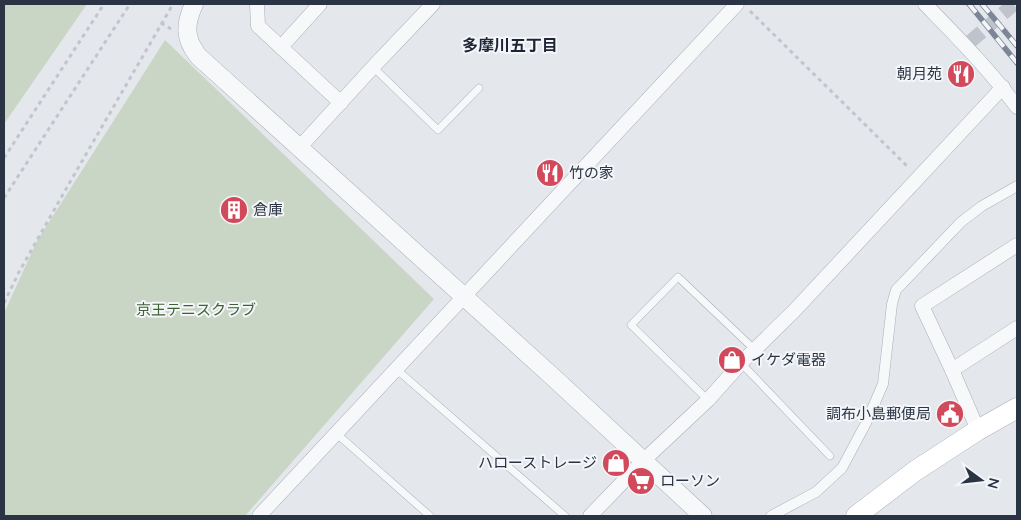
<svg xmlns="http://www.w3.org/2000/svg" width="1021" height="520" font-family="'Nunito Sans','Noto Sans JP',sans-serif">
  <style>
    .green { fill: #c9d6c5 }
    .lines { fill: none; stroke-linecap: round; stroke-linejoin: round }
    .minor-tunnel { stroke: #bfc3cb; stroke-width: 14; stroke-dasharray: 14 7; stroke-linecap: butt }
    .service-casing { stroke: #a9aeb7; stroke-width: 8 }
    .pedestrian-casing { stroke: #a9aeb7; stroke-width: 11 }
    .minor-casing { stroke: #a9aeb7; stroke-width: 15 }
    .tertiary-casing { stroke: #a9aeb7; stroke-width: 19 }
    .secondary-casing { stroke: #a9aeb7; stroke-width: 21 }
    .path { stroke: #c2c5cb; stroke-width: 3; stroke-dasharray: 4 4; stroke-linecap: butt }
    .service { stroke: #f7f8fa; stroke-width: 7 }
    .pedestrian { stroke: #f7f8fa; stroke-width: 10 }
    .minor { stroke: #f7f8fa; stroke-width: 14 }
    .tertiary { stroke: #f7f8fa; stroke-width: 18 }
    .secondary { stroke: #fff; stroke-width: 20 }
    .rail-casing { stroke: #7d8696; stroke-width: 5.5 }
    .rail { stroke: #f4f6f9; stroke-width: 4; stroke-dasharray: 11; stroke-linecap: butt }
    .labels { text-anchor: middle; stroke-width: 4; stroke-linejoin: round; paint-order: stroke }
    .poi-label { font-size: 15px; fill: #2b3445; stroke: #f4f6f9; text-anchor: start }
    .park-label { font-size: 15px; fill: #3f6138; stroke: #f4f6f9 }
    .neighbourhood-label { font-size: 16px; font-weight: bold; fill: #1d2536; stroke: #f4f6f9 }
  </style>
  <rect width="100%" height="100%" fill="#e4e7ec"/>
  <g class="green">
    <polygon points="4,4 87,4 4,124"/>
    <polygon points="165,40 434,299 245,516 4,516 4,313 37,241"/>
  </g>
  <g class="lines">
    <polyline class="minor-tunnel" points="971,41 1014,4"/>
    <defs>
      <g id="service">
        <polyline points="373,67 438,130 479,88"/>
        <polyline points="741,363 830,456"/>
        <polyline points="396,369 565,516"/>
        <polyline points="708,400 631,325 678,277 755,350"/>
        <polyline points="337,434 430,516"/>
      </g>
      <polyline id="pedestrian" points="771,516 816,492 842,468 866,423 883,384 892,304 896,290 961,222 982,206 1017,186"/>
      <g id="minor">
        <polyline points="257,4 258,26 341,103"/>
        <path d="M 925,4 C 957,37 990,70 1017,107"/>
        <polyline points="281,47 320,4"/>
        <polyline points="299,148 373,67 433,4"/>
        <polyline points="952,370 1017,328"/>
        <polyline points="978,430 952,370 922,306 1017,245"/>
        <polyline points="259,516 737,4"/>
        <polyline points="590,516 644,460 708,400 741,363 794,311 1003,87"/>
      </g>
      <path id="tertiary" d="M 194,4 C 185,24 184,38 198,56 L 554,378 L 703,516"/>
      <polyline id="secondary" points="856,516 915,471 978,430 1017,408"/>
    </defs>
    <use href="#service" class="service-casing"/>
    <use href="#pedestrian" class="pedestrian-casing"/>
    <use href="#minor" class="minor-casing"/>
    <use href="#tertiary" class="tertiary-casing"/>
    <use href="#secondary" class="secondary-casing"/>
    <g class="path">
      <polyline points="750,11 908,167"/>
      <polyline points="161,23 171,29"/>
      <polyline points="4,158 104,4"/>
      <polyline points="4,198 113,30 130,4"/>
      <polyline points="4,303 19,272 70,182 173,4"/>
    </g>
    <use href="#service" class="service"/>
    <use href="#pedestrian" class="pedestrian"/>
    <use href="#minor" class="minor"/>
    <use href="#tertiary" class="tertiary"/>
    <use href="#secondary" class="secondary"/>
    <defs>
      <g id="rail">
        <polyline points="969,4 1017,63"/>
        <polyline points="982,4 1017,46"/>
      </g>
    </defs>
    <use href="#rail" class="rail-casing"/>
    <use href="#rail" class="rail"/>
  </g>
  <defs>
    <symbol id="restaurant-disc" viewBox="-11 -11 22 22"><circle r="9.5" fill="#d1495b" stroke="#f4f6f9"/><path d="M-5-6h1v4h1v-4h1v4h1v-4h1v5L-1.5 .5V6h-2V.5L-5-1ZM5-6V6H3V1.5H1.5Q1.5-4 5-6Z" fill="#fff"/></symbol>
    <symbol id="building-disc" viewBox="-11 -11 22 22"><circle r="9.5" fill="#d1495b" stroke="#f4f6f9"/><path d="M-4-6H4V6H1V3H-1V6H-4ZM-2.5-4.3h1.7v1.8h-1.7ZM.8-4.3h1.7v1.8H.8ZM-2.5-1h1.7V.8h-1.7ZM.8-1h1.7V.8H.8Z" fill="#fff"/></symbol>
    <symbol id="shop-disc" viewBox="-11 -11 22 22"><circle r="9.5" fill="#d1495b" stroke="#f4f6f9"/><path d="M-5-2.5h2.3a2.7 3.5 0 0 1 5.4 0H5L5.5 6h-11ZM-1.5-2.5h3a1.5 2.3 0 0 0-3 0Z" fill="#fff"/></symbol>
    <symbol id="civic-disc" viewBox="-11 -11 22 22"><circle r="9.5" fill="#d1495b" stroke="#f4f6f9"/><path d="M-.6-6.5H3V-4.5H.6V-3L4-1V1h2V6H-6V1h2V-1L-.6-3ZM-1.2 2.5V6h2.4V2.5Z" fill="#fff"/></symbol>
    <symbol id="supermarket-disc" viewBox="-11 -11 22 22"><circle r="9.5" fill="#d1495b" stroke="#f4f6f9"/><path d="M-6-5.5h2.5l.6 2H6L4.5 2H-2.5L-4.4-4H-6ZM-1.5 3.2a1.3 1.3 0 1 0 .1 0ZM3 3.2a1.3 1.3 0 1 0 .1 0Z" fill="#fff"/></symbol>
  </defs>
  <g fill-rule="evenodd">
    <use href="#restaurant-disc" x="945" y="58" width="32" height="32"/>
    <use href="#restaurant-disc" x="534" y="157" width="32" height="32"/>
    <use href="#building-disc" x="218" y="194" width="32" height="32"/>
    <use href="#shop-disc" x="716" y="344" width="32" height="32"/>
    <use href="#civic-disc" x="934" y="398" width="32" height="32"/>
    <use href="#shop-disc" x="600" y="447" width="32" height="32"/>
    <use href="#supermarket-disc" x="625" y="465" width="32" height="32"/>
  </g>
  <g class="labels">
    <g class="poi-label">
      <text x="942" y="79" text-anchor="end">朝月苑</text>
      <text x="569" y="178">竹の家</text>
      <text x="253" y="215">倉庫</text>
      <text x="751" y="365">イケダ電器</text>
      <text x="931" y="419" text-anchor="end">調布小島郵便局</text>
      <text x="597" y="468" text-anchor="end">ハローストレージ</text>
      <text x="660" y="486">ローソン</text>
    </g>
    <g class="park-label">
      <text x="196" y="315">京王テニスクラブ</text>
    </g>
    <g class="neighbourhood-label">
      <text x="510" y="51">多摩川五丁目</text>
    </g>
  </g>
  <rect width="1021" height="520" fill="none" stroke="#2b3445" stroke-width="10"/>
  <g transform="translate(981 480) rotate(105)" stroke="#f4f6f9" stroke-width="4" paint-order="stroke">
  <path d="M0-4L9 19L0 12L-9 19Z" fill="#2b3445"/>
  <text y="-8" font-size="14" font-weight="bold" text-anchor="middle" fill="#2b3445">N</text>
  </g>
</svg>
